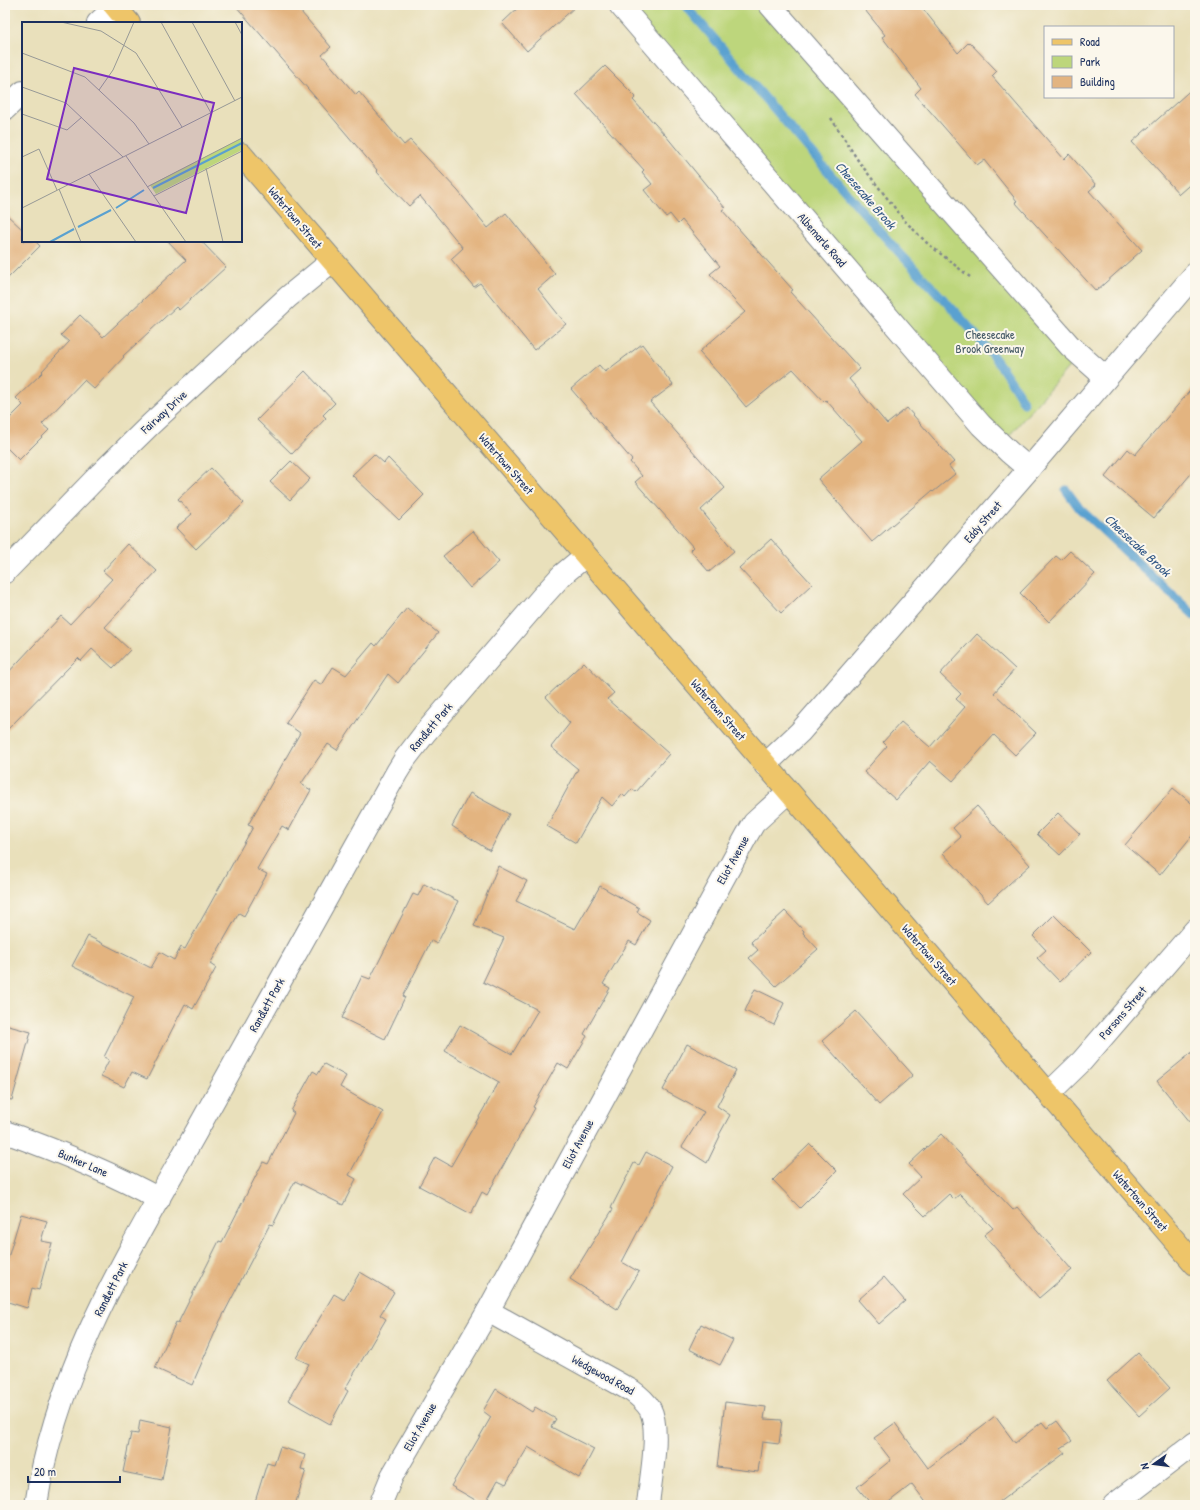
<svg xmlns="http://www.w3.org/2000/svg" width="1200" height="1510" font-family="'Patrick Hand',sans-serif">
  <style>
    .green { fill: #bdd67b; stroke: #6c826c }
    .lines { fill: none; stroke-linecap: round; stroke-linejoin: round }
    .stream { stroke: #5aa1d0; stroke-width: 9 }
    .building { fill: #e3b480 }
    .minor-casing { stroke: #82888c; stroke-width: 24 }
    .primary-casing { stroke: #82888c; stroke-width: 24 }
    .path { stroke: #82888c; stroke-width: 2.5; stroke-dasharray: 3 3; stroke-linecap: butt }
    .minor { stroke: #fff; stroke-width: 22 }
    .primary { stroke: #eec569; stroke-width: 22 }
    .labels { text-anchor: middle; stroke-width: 4; stroke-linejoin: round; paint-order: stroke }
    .street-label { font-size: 12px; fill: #1b2f5e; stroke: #fbf7ec }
    .park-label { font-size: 12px; fill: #445965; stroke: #fbf7ec }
    .water-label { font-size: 13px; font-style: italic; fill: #315786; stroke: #fbf7ec }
    .inset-river { fill: none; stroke: #5aa1d0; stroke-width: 2 }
    .inset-road { fill: none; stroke: #979996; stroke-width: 1 }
    .view { fill: #7b2cbf; fill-opacity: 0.15; stroke: #7b2cbf; stroke-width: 2 }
    .inset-edge { fill: none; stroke: #1b2f5e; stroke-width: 2 }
  </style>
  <rect width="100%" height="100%" fill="#fbf7ec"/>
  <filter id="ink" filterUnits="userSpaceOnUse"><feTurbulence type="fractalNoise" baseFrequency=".025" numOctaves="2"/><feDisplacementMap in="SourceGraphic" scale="8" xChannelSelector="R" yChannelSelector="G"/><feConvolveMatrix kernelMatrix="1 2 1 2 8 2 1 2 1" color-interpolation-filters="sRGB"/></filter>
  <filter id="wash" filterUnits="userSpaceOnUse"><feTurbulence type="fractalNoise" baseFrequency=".012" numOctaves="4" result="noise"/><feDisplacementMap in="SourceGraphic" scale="16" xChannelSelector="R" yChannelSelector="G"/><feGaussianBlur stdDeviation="0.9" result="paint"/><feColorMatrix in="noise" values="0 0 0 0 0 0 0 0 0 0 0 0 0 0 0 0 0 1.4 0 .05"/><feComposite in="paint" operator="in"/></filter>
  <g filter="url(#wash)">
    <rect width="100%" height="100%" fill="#e9e0bb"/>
    <polygon class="green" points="619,5 772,5 1079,355 1001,445"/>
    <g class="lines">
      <g class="stream">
        <path d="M 685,5 C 752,82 817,160 885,237 C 933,291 988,338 1024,403"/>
        <polyline points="1066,490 1080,509 1195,616"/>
      </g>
    </g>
    <g id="blocks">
      <g class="building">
        <polygon points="235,5 295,5 331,47 322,55 356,95 359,92 404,145 410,140 458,191 488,228 506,213 555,274 538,289 566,324 534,350 480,283 474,287 451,259 463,248 420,196 409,206 376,171 377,170 315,97"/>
        <polygon points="521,5 577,5 527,51 502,23"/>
        <polygon points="861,5 920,5 958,53 969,42 997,71 992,76 1064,159 1069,154 1096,185 1089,191 1142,250 1096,291 1015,202 1017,201 984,160 977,165 915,94 921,88 882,37 885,35"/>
        <polygon points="605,66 636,97 633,100 666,136 725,208 722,210 793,290 790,292 860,369 849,379 887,424 907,408 954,462 949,466 955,474 933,492 932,491 872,542 818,479 862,441 826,400 824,402 793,369 746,407 719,374 699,352 745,312 710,274 720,266 682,220 678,224 670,214 666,217 644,190 652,184 642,172 644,170 576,94"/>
        <polygon points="1195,86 1195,180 1179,194 1132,142"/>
        <polygon points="5,213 23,230 23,241 35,241 40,246 5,281"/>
        <polygon points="168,241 201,241 226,267 179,310 176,307 123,356 124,357 94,389 84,380 42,424 49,430 19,460 5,446 5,423 23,405 16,398 43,372 42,371 69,342 61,335 80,315 103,337 186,260"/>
        <polygon points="642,344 673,385 650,402 725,488 701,510 734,551 709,572 690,550 693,547 635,482 642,476 630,462 632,460 571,389 599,365 605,372"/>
        <polygon points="305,371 335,403 323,415 326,418 292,454 257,420"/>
        <polygon points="1195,385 1195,469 1154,518 1105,477 1128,449 1135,455"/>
        <polygon points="374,454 384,463 388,458 424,495 399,520 352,475"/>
        <polygon points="291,461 310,479 290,500 270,482"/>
        <polygon points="211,468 244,503 196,549 176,528 192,514 178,499"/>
        <polygon points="473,531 499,562 470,588 443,556"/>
        <polygon points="771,539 812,584 781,613 739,568"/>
        <polygon points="128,544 157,571 105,627 130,650 113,668 92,649 81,661 78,658 5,732 5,676 61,616 70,624 112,579 103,571"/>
        <polygon points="1070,551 1095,574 1049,622 1020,593 1056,556 1061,560"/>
        <polygon points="407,608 438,633 398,683 388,674 337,750 328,744 301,784 311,790 289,830 282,826 257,869 267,874 244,916 239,913 210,964 216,968 193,1009 185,1004 147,1079 132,1072 124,1087 101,1076 109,1060 104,1057 134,997 72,966 88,936 151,968 160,952 174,960 181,947 185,949 253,827 248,825 300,733 286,723 314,680 322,685 333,667 346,675 373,643 376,646"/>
        <polygon points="977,634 1015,669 994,693 1036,733 1015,755 994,735 953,781 930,761 896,800 864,772 887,746 883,742 901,722 930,747 965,707 956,699 961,694 940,674"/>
        <polygon points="584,662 614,693 607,699 669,754 636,792 632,789 625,797 622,794 612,806 602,797 576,843 547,826 578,769 551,747 570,723 546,697"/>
        <polygon points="1173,788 1195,806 1195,832 1160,875 1125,845"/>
        <polygon points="470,793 509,814 490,851 452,826"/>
        <polygon points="977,806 1030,865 988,903 943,853 961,837 953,828"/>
        <polygon points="1058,813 1080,834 1060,855 1037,834"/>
        <polygon points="498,866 527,881 516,901 575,929 600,886 639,908 637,912 650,920 636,945 629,941 603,984 610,988 584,1034 587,1036 568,1069 558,1063 533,1107 535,1108 487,1195 482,1192 471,1214 419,1186 435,1157 451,1166 499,1082 445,1051 460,1025 512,1054 538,1010 483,982 504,938 474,926"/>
        <polygon points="424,884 458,901 437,944 431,941 403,996 405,997 385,1039 342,1018 362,976 370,979 413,894 418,896"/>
        <polygon points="785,911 804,931 803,933 818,949 776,986 749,958 758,950 751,942"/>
        <polygon points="1054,915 1091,952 1060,982 1037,958 1046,950 1033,936"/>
        <polygon points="755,989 784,1003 774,1025 745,1011"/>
        <polygon points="856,1011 913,1075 879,1105 822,1041"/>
        <polygon points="5,1025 31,1032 12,1100 5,1099"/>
        <polygon points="687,1044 736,1070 717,1106 730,1115 719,1135 720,1136 707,1163 682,1147 704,1112 663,1090"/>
        <polygon points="1195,1050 1195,1128 1157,1081"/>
        <polygon points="324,1064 346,1076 340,1087 383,1112 349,1175 356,1179 343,1205 295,1181 273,1225 270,1224 220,1321 192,1385 155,1368 176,1322 178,1323 219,1241 222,1242 263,1162 268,1164 294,1113 291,1111 313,1071 318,1074"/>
        <polygon points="941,1134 1013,1210 1017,1207 1072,1270 1039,1298 984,1235 993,1228 960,1194 954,1199 949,1194 925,1216 903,1194 921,1177 909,1164"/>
        <polygon points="810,1144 837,1171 800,1208 773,1180"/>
        <polygon points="646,1152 672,1166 622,1262 639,1272 617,1309 570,1279 613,1209 611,1208 634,1163 639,1165"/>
        <polygon points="21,1214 47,1221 41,1241 52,1243 39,1290 32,1288 27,1308 5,1301 5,1268"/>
        <polygon points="360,1272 394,1292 380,1315 386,1319 345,1389 348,1391 330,1424 288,1400 309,1364 296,1358 334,1294 344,1300"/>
        <polygon points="884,1277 905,1301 879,1324 858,1300"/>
        <polygon points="701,1324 733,1340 720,1365 689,1349"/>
        <polygon points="1138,1353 1170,1388 1139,1416 1107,1381"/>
        <polygon points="496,1389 532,1412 535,1407 556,1419 551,1427 594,1449 579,1478 528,1447 506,1484 498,1480 484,1505 451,1486 491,1417 483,1411"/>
        <polygon points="725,1402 766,1407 764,1419 782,1420 779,1444 762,1442 758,1472 717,1467"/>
        <polygon points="995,1416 1015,1443 1042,1422 1047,1428 1057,1421 1072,1441 1061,1448 1065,1453 995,1505 928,1505 912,1484 885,1505 872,1505 857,1487 891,1460 874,1438 895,1423 928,1468"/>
        <polygon points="140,1420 172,1427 162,1480 123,1472 131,1433 138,1434"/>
        <polygon points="280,1447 305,1455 301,1469 306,1470 295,1505 254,1505 267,1463 274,1465"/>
      </g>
    </g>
  </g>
  <g filter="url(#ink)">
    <use href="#blocks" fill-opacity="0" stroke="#82888c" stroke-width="1"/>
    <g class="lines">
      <defs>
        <g id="minor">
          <polyline points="620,5 981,425 1009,452 1029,469"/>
          <polyline points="770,5 1070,346 1106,378"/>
          <polyline points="98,23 115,7"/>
          <polyline points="5,109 23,92"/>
          <polyline points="5,572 101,473 151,424 288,297 332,261"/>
          <polyline points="765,765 800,732 1029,469 1195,274"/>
          <polyline points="1049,1093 1082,1061 1195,930"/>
          <path d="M 5,1132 C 58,1151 110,1172 159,1199"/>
          <path d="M 488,1311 L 632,1391 C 639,1396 645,1401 650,1409 C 661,1430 650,1481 648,1505"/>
          <path d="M 36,1505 C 57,1364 132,1247 200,1125 C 266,1008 331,890 397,772 L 405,759 L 425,733 L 542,597 L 562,575 L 585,556"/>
          <polyline points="380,1505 392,1476 488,1311 747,835 754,823 788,792"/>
          <polyline points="1114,1505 1195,1443"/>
        </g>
        <g id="primary">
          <polyline points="114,5 129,23"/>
          <polyline points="241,154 1195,1264"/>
        </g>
      </defs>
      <use href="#minor" class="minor-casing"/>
      <use href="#primary" class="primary-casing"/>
      <polyline class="path" points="831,118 859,162 905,221 927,243 970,277"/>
      <use href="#minor" class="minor"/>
      <use href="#primary" class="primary"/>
    </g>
  </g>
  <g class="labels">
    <g class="street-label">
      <text transform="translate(295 218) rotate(50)" y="4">Watertown Street</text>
      <text transform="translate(822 240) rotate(49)" y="4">Albemarle Road</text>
      <text transform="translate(164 412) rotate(-43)" y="4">Fairway Drive</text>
      <text transform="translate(506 464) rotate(49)" y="4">Watertown Street</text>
      <text transform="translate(983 522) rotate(-49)" y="4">Eddy Street</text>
      <text transform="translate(718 710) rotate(49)" y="4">Watertown Street</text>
      <text transform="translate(431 727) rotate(-50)" y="4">Randlett Park</text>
      <text transform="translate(733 860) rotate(-61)" y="4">Eliot Avenue</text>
      <text transform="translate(929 955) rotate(49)" y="4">Watertown Street</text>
      <text transform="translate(267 1005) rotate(-61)" y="4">Randlett Park</text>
      <text transform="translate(1123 1013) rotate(-49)" y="4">Parsons Street</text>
      <text transform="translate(578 1144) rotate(-62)" y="4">Eliot Avenue</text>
      <text transform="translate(83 1163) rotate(23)" y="4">Bunker Lane</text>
      <text transform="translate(1140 1201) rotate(49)" y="4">Watertown Street</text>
      <text transform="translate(111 1289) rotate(-63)" y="4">Randlett Park</text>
      <text transform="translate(603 1375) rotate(29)" y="4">Wedgewood Road</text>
      <text transform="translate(420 1427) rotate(-60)" y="4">Eliot Avenue</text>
    </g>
    <g class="park-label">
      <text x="990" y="339">Cheesecake<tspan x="990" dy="14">Brook Greenway</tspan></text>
    </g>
    <g class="water-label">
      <text transform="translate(866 195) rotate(49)" y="5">Cheesecake Brook</text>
      <text transform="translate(1138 545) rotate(43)" y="5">Cheesecake Brook</text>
    </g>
  </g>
  <g transform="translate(22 22)">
    <rect width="220" height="220" fill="#e9e0bb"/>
    <path d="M 220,116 L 220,128 L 134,172 L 128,163 Z" fill="#bdd67b"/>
    <path class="inset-river" d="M 131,166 L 220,121M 94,186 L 122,168M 56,205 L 89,188M 28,220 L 52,207"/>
    <path class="inset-road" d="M 39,0 L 79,9 L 114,31 L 160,105M 139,0 L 189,91M 170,0 L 213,79M 213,0 L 220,13M 0,31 L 63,55 L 112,101 L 127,122M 0,65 L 44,81 L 101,135M 77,68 L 91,48 L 112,0M 0,92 L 45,108 L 60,95M 104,134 L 164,220M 0,135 L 17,127 L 35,168M 184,146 L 201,220M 67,152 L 114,220M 125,165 L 220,116M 37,167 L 59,220M 132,174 L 220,129M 0,186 L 220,75"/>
    <path class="view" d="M 52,46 L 192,81 L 164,191 L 25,157 Z"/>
    <rect width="220" height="220" class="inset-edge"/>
  </g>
  <rect width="1200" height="1510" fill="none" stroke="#fbf7ec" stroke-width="20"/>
  <rect x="1044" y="26" width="130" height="72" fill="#fbf7ec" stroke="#a1a7b3"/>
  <rect x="1052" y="39" width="20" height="6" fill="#eec569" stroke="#a1a7b3"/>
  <text x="1080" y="46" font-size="12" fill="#1b2f5e">Road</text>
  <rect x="1052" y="56" width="20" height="12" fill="#bdd67b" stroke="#a1a7b3"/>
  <text x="1080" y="66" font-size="12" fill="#1b2f5e">Park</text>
  <rect x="1052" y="76" width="20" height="12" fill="#e3b480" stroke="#a1a7b3"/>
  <text x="1080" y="86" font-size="12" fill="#1b2f5e">Building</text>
  <g transform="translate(1154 1464) rotate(256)" stroke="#fbf7ec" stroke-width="3" paint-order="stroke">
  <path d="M0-3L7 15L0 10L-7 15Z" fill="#1b2f5e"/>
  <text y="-6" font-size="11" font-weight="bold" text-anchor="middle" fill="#1b2f5e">N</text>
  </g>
  <path d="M28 1476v6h92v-6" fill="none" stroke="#1b2f5e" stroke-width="2"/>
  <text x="34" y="1476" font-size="12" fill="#1b2f5e" stroke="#fbf7ec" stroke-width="3" paint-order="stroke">20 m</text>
</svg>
